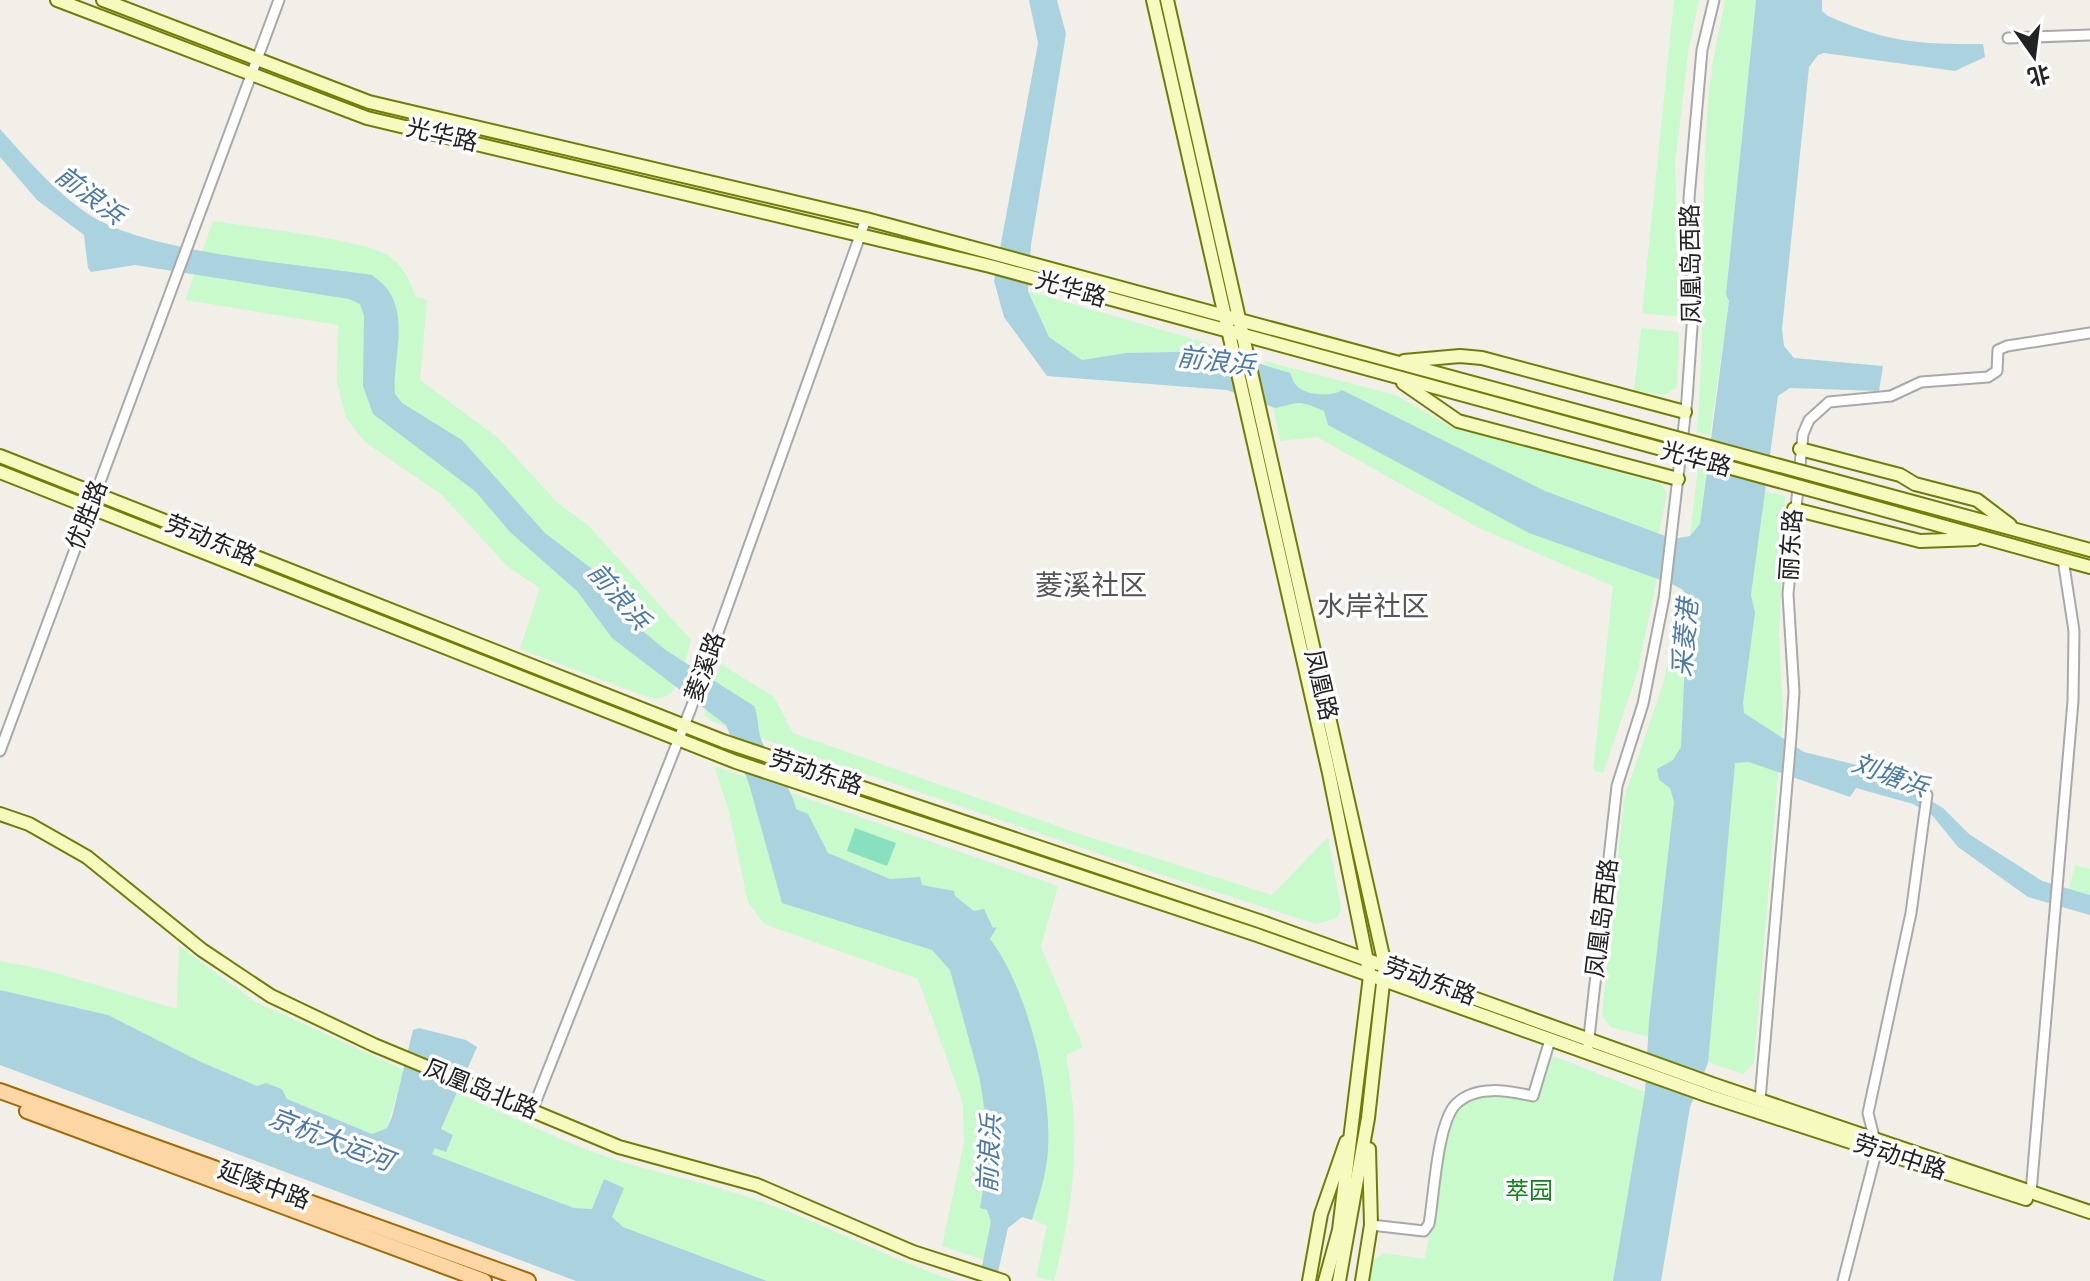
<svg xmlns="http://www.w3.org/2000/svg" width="2090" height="1281" font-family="'Titillium Web','Noto Sans SC',sans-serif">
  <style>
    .park { fill: #c8facc }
    .pitch { fill: #88e0be }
    .water { fill: #aad3df }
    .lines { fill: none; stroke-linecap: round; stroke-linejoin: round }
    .street-casing { stroke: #a9a9a9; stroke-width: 13 }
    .secondary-casing { stroke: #707d05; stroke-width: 16 }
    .primary-casing { stroke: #a06b00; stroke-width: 18 }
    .street { stroke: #fff; stroke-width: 9 }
    .secondary { stroke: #f7fabf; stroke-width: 12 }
    .primary { stroke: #fcd6a4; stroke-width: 14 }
    .secondary-bridge-casing { stroke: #707d05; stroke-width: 16; stroke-linecap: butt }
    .secondary-bridge { stroke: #f7fabf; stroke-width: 12 }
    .labels { text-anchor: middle; stroke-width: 7; stroke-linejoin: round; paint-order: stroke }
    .street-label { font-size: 24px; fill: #222; stroke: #fff }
    .park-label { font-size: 24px; fill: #0c8416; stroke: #fff }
    .water-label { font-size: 26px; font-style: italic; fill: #4a7aab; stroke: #fff }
    .quarter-label { font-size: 28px; fill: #555; stroke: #fff }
  </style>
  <rect width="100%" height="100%" fill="#f2efe9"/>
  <g class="park">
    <polygon points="1674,0 1699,0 1689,47 1675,162 1680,317 1642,313"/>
    <path d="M 1725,0 L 1756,0 L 1726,293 L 1729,301 L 1710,435 L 1697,432 C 1706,322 1700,212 1708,103 C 1710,68 1719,34 1725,0 Z"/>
    <path d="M 213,221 C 248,227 365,239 389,256 C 404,267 410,281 416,297 L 427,300 L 420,380 L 497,437 L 558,503 L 589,526 L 691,640 C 684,663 682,700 653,699 L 520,649 L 540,588 L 508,567 L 442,495 L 365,442 L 346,418 L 337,382 L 338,325 L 185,300 Z"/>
    <polygon points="1028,291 1214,345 1218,351 1128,353 1082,360 1049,337"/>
    <polygon points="1641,328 1679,332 1677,387 1665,395 1634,391"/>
    <polygon points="1264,361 1396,395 1451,427 1661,484 1667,493 1657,542 1656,584 1637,673 1603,773 1593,770 1613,586 1479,528 1317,437 1280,441"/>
    <polygon points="1698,468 1706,470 1700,524 1690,536"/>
    <polygon points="1750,488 1785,496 1779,636 1783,716 1754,1063 1743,1074 1694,1057"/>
    <polygon points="1683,590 1697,590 1658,1039 1610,1027 1602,1016 1624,798 1663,684"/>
    <polygon points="721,664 774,697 793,733 1083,835 1272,895 1328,837 1341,908 1337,918 1316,924 1147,870 711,721 705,716 705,706"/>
    <path d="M 714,766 L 1058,886 L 1041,947 L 1083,1047 L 1066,1055 C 1081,1139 1075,1198 1054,1281 L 1036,1277 L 1047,1226 L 1015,1211 L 987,1261 L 942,1246 L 964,1143 L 963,1103 L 918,979 L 764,924 L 748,902 L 729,812 Z"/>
    <polygon points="2075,865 2090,869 2090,895 2069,889"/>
    <polygon points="179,946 256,1002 404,1070 387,1128 372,1134 287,1099 282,1089 266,1083 257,1086 199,1061 108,1015 0,990 0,961 46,970 177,1009"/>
    <path d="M 1553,1056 L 1645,1092 L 1613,1281 L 1368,1281 L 1372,1261 L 1384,1253 L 1425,1259 C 1431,1232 1444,1125 1460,1109 C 1479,1088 1513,1098 1537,1102 Z"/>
    <path d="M 457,1093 C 505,1113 553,1138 602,1155 C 656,1174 712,1183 765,1203 C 830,1226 890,1260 956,1281 L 767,1281 L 623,1227 L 611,1217 L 604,1179 L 592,1209 L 574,1208 L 432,1154 L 434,1148 L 453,1136 L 441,1130 Z"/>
  </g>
  <polygon class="pitch" points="855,828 896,843 887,866 847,851"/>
  <g class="water">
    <path d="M 1029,0 L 1057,0 L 1066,34 L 1031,245 L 1028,291 L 1049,337 L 1082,360 L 1126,353 L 1218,351 L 1290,373 C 1292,377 1293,382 1296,385 C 1305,396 1332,397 1342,390 L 1545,491 L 1673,539 L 1690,536 L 1700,524 L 1729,301 L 1726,294 L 1756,0 L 1822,0 L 1822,11 L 1828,16 C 1890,43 1916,44 1983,44 L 1985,57 L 1955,71 L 1824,53 L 1818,55 L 1809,67 L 1782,329 L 1784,346 L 1794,358 L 1883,366 L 1879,391 L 1790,388 L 1778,396 L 1751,595 L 1755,613 L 1743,703 L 1744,713 L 1804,752 L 1861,766 L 1863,778 L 1896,787 L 1897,781 L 1943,808 L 1969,834 L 2042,881 L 2090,895 L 2090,915 L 2028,897 L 1958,847 L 1932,815 L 1913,804 L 1856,788 L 1850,797 L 1749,762 L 1735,763 L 1708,1063 L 1690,1107 L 1661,1281 L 1613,1281 L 1645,1092 L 1649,1021 L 1674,802 L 1670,788 L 1659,780 L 1657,769 L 1673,760 L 1681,747 L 1688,598 L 1683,590 L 1672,584 L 1529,533 L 1328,425 L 1324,411 C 1295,399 1302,403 1275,408 L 1227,390 L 1047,376 L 1004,317 L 994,281 L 1038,43 Z"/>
    <path d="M 0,129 C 27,159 54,191 88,214 C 147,253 298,264 372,275 C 378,280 387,286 390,293 C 408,323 392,363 395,394 L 402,403 L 462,440 L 545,533 L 592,569 L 644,632 L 667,651 L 754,706 C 759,717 757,728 761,739 C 770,763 791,785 796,809 L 808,814 L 828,853 L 890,879 L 920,877 L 922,885 L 954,891 L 955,896 L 974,911 L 984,909 L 993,928 L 997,927 L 990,939 C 1029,989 1057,1105 1046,1167 C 1043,1185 1037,1203 1032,1220 L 1022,1217 L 1008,1228 L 996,1281 L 979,1281 L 991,1222 L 987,1210 L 980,1208 L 990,1147 L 980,1080 L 950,970 L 932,950 L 782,903 L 749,784 L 726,725 L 612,638 L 577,591 L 510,532 L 476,492 L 373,414 L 363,386 L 364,316 L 360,304 L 349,299 L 135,265 L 91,272 L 88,268 L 84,235 L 37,200 L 0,157 Z"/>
    <polygon points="0,990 108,1015 199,1061 257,1086 266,1083 282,1089 287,1099 372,1134 387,1128 392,1117 413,1030 419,1028 466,1040 477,1047 441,1129 453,1135 446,1152 435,1148 432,1154 574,1208 592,1209 604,1179 624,1188 612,1217 623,1227 767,1281 576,1281 0,1065"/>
  </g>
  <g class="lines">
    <defs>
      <g id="street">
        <polyline points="2008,38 2090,35"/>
        <polyline points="0,751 279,0"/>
        <polyline points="1588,1046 1617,786 1643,704 1664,598 1687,399 1693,312 1689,198 1702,50 1714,0"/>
        <polyline points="1760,1100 1791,737 1794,692 1788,594 1803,434 1809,420 1829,402 1891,396 1921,382 1988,377 1997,371 1998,350 2007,346 2090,333"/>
        <polyline points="532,1111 691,708 866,219"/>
        <polyline points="2031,1192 2073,701 2074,631 2063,559"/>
        <path d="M 1371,1225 L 1424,1231 L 1429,1224 C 1434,1197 1437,1123 1456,1104 C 1476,1084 1509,1091 1533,1096 L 1550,1040"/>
        <polyline points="1843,1281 1877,1149 1868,1113 1911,913 1927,795"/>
      </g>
      <g id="secondary">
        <polyline points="57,0 367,118 990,266 1636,442"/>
        <polyline points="103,0 369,102 866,219 1636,427"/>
        <polyline points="1153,0 1329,773 1370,976 1339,1230 1325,1281"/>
        <polyline points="1167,0 1385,965 1368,1118 1339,1281"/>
        <polyline points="1404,361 1460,356 1482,358 1685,412"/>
        <polyline points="1403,383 1458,421 1678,479"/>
        <polyline points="1800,449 1900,475 1915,484 1977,500 2010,525"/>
        <polyline points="0,456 723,741 1262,922 1715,1085 2090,1212"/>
        <polyline points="0,472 736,762 1257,935 1709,1096 2026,1199"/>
        <polyline points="1832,480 2090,550"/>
        <polyline points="1830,495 2090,567"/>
        <polyline points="1794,509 1920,541 1975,539"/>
        <polyline points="0,814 29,824 87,857 202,950 271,996 374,1045 619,1147 757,1185 913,1252 1003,1281"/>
        <polyline points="1309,1281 1321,1214 1346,1142"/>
        <polyline points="1362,1281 1371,1225 1369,1149"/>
      </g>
      <g id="primary">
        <polyline points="0,1091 528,1281"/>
        <polyline points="27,1111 484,1281"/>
      </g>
    </defs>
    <use href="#street" class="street-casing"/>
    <use href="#secondary" class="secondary-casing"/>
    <use href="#primary" class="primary-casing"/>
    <use href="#street" class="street"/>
    <use href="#secondary" class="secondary"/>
    <use href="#primary" class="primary"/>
    <defs>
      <g id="secondary-bridge">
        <polyline points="1636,427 1832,480"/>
        <polyline points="1636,442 1830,495"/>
      </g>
    </defs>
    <use href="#secondary-bridge" class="secondary-bridge-casing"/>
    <use href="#secondary-bridge" class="secondary-bridge"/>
  </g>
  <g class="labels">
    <g class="street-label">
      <text transform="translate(442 135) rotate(13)" y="8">光华路</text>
      <text transform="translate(1691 264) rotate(-91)" y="8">凤凰岛西路</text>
      <text transform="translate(1071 289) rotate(16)" y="8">光华路</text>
      <text transform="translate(1696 459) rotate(15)" y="8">光华路</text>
      <text transform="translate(87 515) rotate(-69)" y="8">优胜路</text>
      <text transform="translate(211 540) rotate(22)" y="8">劳动东路</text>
      <text transform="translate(1791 545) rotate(-86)" y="8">丽东路</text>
      <text transform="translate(705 667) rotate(-70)" y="8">菱溪路</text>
      <text transform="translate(1321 685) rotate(77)" y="8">凤凰路</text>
      <text transform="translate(816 772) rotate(18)" y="8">劳动东路</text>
      <text transform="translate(1602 918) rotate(-83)" y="8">凤凰岛西路</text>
      <text transform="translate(1430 981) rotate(20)" y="8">劳动东路</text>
      <text transform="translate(481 1089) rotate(22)" y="8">凤凰岛北路</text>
      <text transform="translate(1900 1157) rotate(18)" y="8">劳动中路</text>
      <text transform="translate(264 1185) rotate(20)" y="8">延陵中路</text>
    </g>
    <g class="park-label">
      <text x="1529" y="1199">萃园</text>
    </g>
    <g class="water-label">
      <text transform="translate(90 195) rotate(37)" y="9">前浪浜</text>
      <text transform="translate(1216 361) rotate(7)" y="9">前浪浜</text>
      <text transform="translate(619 596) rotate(49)" y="9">前浪浜</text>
      <text transform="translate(1685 638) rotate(-85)" y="9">采菱港</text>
      <text transform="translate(1890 775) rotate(20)" y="9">刘塘浜</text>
      <text transform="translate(331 1139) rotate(21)" y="9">京杭大运河</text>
      <text transform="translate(989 1154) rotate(-87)" y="9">前浪浜</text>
    </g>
    <g class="quarter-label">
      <text x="1091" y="595">菱溪社区</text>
      <text x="1373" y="616">水岸社区</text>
    </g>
  </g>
  <g transform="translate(2034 56) rotate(166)" stroke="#ffffff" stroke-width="6" paint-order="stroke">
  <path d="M0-6L14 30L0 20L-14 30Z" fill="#222222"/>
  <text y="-12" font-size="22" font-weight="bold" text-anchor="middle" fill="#222222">北</text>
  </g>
</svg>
